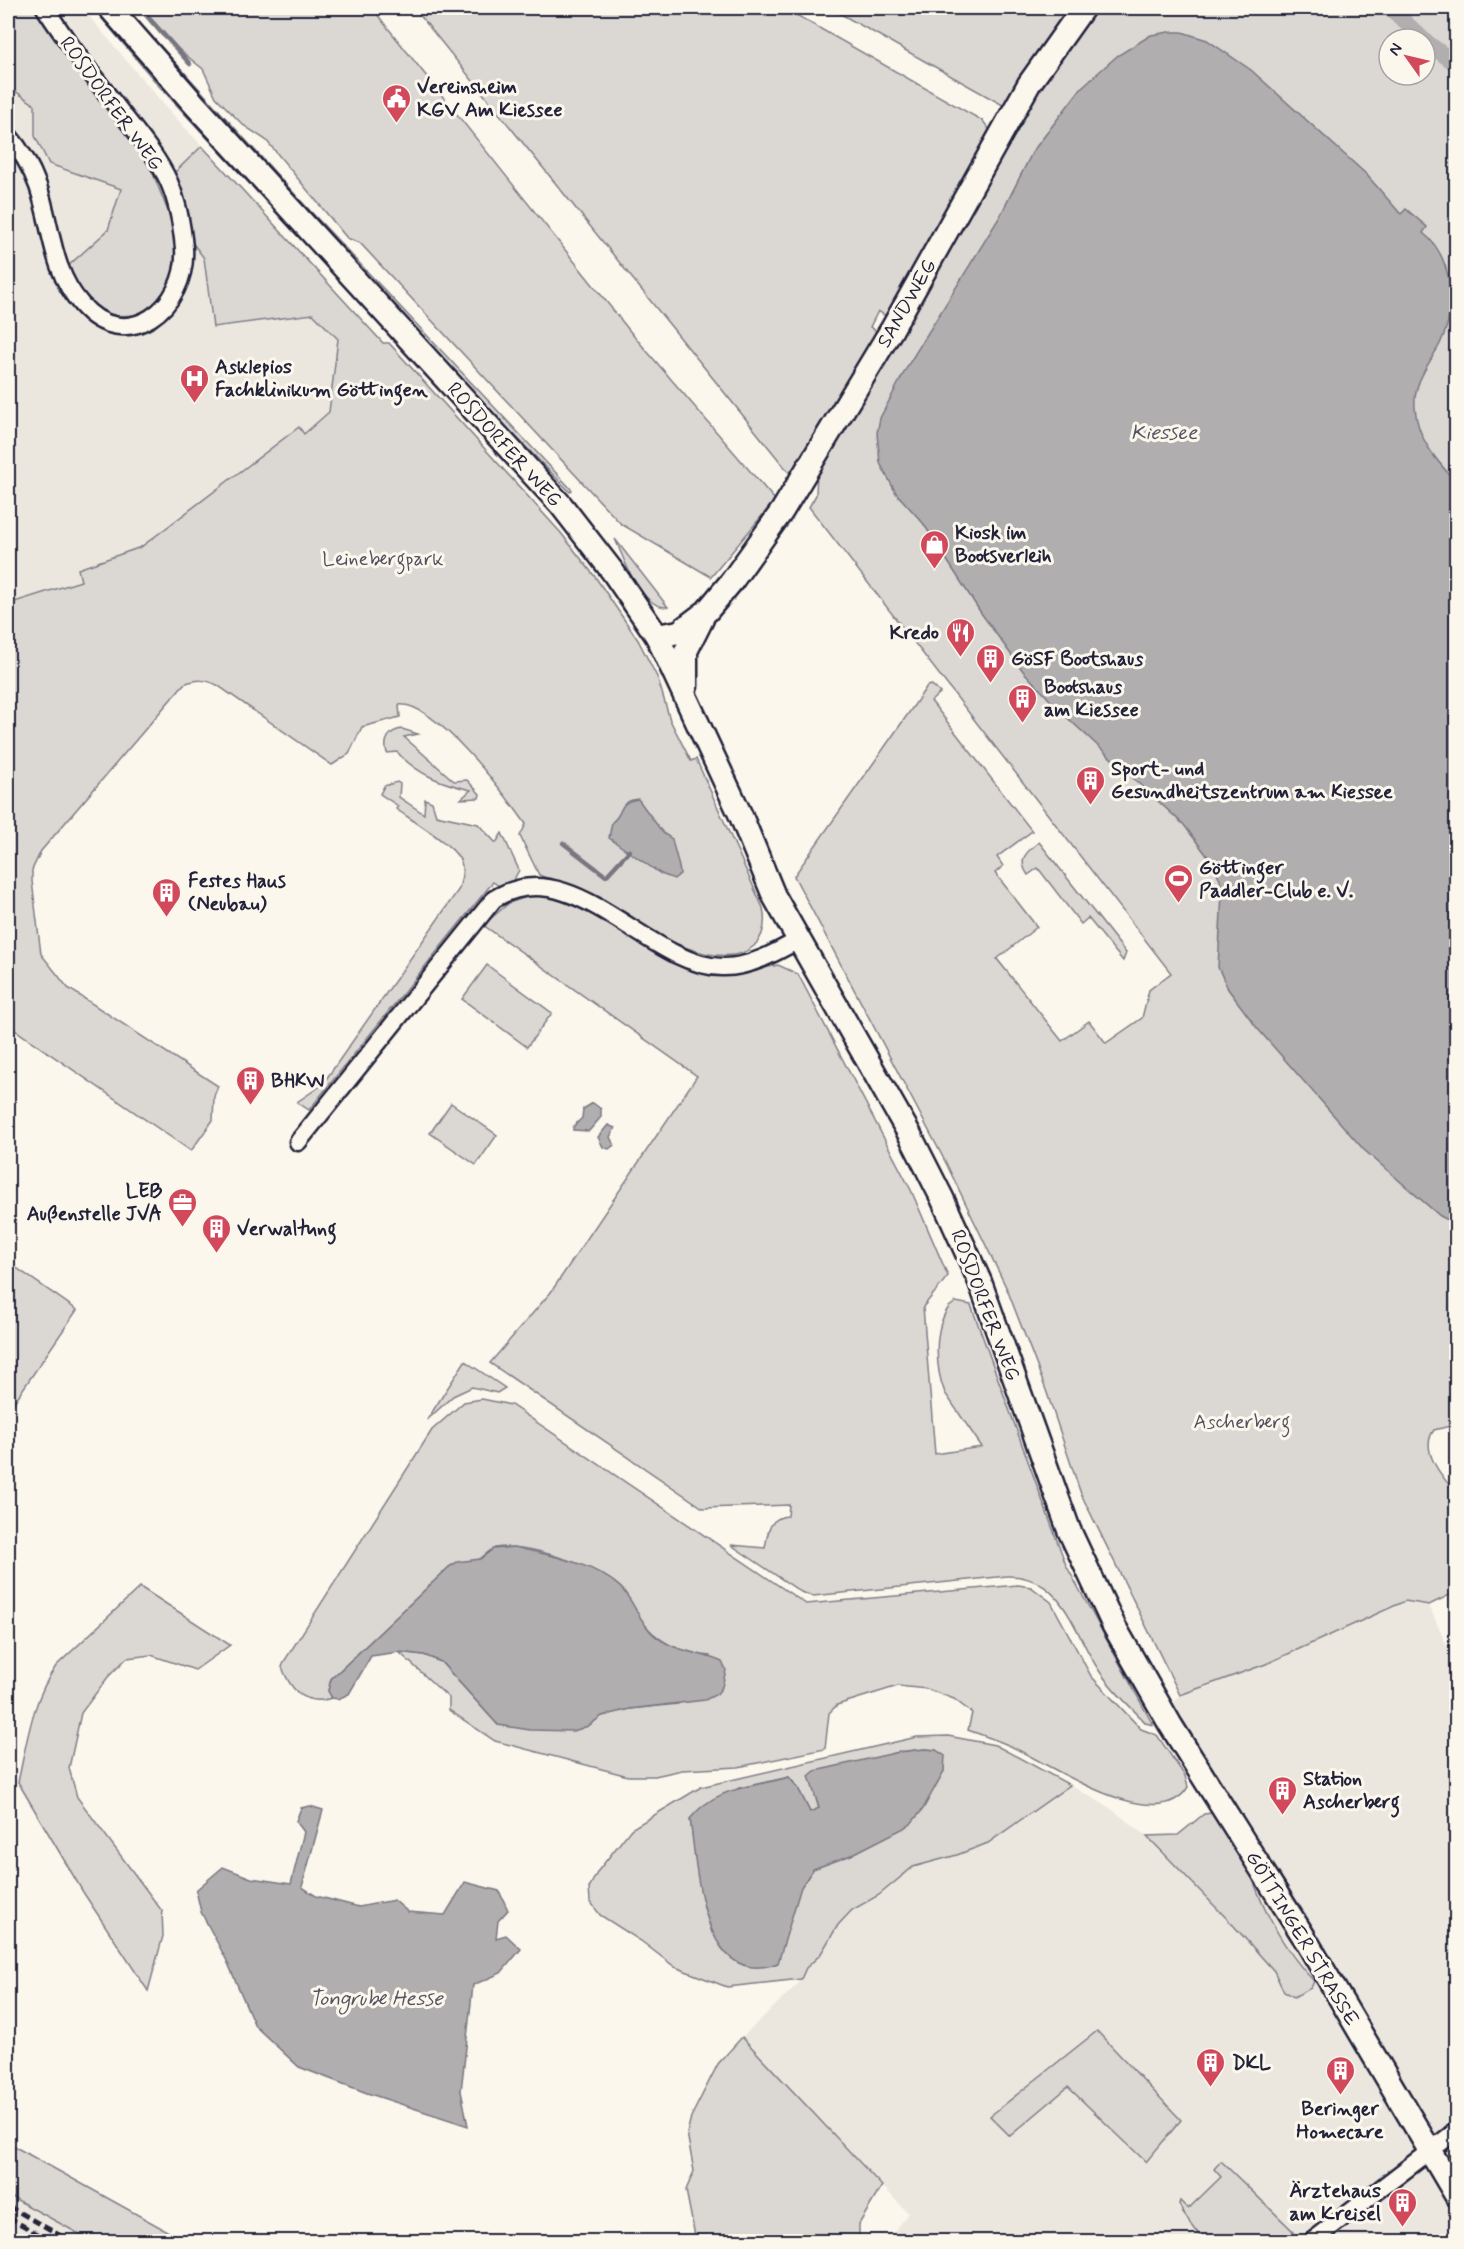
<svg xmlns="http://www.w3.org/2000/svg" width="1464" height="2249" font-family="Mynerve,sans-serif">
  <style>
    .built { fill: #ebe7df }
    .green { fill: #dbd8d3; stroke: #7e7d87; stroke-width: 1.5; fill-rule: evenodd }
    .water { fill: #b1aeb0; stroke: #787681; stroke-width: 1.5 }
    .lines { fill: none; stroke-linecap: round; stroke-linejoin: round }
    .stream { stroke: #787681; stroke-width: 4.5 }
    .canal { stroke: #b1aeb0; stroke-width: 16 }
    .street-casing { stroke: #22223b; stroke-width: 21 }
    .secondary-casing { stroke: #22223b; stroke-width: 27 }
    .street { stroke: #fbf7ec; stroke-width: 16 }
    .secondary { stroke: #fbf7ec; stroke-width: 22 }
    .rail { stroke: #22223b; stroke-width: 4.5; stroke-dasharray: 9 4.5; stroke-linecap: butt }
    .labels { text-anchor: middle; stroke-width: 6; stroke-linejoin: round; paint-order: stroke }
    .poi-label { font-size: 20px; font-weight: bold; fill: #22223b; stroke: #fbf7ec; text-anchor: start }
    .street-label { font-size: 20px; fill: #22223b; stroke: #fbf7ec }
    .park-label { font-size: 20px; fill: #505061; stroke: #fbf7ec }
    .water-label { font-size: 21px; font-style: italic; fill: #545364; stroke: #fbf7ec }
  </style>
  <rect width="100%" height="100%" fill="#fbf7ec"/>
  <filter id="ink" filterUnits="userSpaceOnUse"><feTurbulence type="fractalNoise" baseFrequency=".0167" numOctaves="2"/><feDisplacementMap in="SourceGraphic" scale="12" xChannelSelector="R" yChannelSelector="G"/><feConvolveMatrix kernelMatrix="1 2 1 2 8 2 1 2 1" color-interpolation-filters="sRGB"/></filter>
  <g filter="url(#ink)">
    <g class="built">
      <polygon points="8,8 82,8 166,107 383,343 389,343 263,572 8,880"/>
      <polygon points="1406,1601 1429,1605 1456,1667 1456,2241 888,2241 908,2213 742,2037 797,1985 806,1968 820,1955 838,1925 851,1910 879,1895 912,1867 988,1843 1070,1785 1110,1808 1147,1836 1178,1835 1204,1814 1212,1812 1153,1725 1180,1695 1266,1664"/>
      <polygon points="8,2195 92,2241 33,2241 8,2228"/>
    </g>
    <g class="green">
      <polygon points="8,8 36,8 148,161 173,224 177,246 177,266 166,297 142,315 111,316 98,311 85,300 67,267 108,230 121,189 49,164 35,136 35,105 8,86"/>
      <polygon points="93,8 97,8 161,84 377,317 380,325 159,86"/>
      <polygon points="122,8 126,8 301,201 572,490 570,492 490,410 229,128"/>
      <polygon points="138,8 372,8 633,335 775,500 711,577 621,524 360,243 347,238 266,140 243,125 216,97 203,69 162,36"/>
      <polygon points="414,8 784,8 983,121 993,134 889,318 878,311 870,327 881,334 795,480"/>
      <polygon points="830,8 1074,8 1008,108"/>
      <path d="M 1093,8 L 1456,8 L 1456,1429 L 1454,1425 L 1434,1430 C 1419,1450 1442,1477 1456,1493 L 1456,1592 L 1429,1605 L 1405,1601 L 1266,1664 L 1180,1695 L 1081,1494 L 1046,1390 L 1007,1289 L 946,1163 L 794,876 L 915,704 L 927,686 L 932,685 L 940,693 L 931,701 L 1032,831 L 997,857 L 1003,866 L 995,873 L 1037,927 L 997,959 L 1062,1041 L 1089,1021 L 1106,1043 L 1142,1018 L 1149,990 L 1171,973 L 809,507 L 816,495 L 817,470 L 1036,87 ZM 1389,39 L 1425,39 L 1425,75 L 1389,75 Z"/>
      <path d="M 202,146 L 383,343 L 389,343 L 561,533 L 596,578 L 638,640 L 658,679 L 670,720 L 691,761 L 696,759 L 763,908 C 766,922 765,935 754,946 C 712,982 613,907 574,887 C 563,882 550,880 539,875 L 520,836 L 526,824 C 507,797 434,700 399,705 L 400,717 L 362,727 L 349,754 L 332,765 L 217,685 C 205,679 197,679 184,684 L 41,851 L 32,870 L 32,881 L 41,954 L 68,988 L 218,1086 L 214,1096 L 213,1120 L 191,1151 L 8,1025 L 8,604 L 81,581 L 78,569 L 141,547 L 299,427 L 304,434 L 329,412 L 338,339 L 313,314 L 213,327 L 204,258 L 191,241 L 173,174 Z"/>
      <path d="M 615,539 L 668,607 C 639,608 625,560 615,539 Z"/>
      <path d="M 402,729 L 418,734 L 404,737 L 454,781 L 467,780 L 480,794 L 479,798 L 461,799 L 471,790 C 441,783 418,775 397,752 L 387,753 C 383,740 389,731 402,729 Z"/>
      <path d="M 397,782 L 400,784 L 399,797 L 424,814 L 425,799 L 432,802 L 436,815 L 478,824 L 496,843 L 502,833 L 519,870 L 511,885 L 502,888 L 493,882 L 309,1110 L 297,1102 L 322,1085 L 459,889 C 461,880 464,871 461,862 C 455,845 411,820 396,809 L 398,806 L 380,794 L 384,786 Z"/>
      <path d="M 1039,842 L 1126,953 L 1123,961 L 1088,918 L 1081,924 L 1038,868 L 1028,875 C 1017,860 1026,852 1039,842 Z"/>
      <path d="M 533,895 L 548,895 L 566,901 L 700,973 L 728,976 L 778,965 L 798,974 L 911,1190 L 948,1276 L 923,1307 L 935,1454 L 982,1447 L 945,1393 C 935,1368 933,1329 949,1307 L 956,1302 L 971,1305 L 1066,1565 L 1153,1725 L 1146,1723 C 1131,1707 1112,1690 1100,1672 C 1074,1634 1064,1575 1007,1576 L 813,1596 L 801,1592 L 731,1545 L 765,1548 C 768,1532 769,1517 788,1516 L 789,1505 L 703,1508 L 490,1363 L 551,1292 L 697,1076 L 483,925 L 509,903 Z"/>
      <polygon points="487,965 552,1013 527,1047 462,999"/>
      <polygon points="451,1103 497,1135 476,1165 430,1133"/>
      <polygon points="8,1262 77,1310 8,1411"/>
      <polygon points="465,1361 505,1388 497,1393 472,1387 453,1396 427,1420"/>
      <path d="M 482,1399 L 511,1405 L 806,1604 L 1018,1585 L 1031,1587 L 1051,1602 L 1091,1676 L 1141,1729 L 1157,1735 L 1185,1776 L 1188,1787 C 1157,1839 1045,1761 1008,1745 C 995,1739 981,1735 968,1730 L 972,1713 L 954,1699 L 927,1689 L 898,1686 L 837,1705 L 829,1713 L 825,1749 L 738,1767 L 682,1770 L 655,1776 L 628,1776 L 495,1741 L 449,1710 L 449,1698 L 399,1652 L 424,1655 L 441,1662 L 498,1725 L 588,1726 L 602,1716 L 630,1709 L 678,1704 L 710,1656 C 683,1654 654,1641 640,1618 C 634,1609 628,1594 620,1587 C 596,1566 526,1542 495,1548 C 489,1550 485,1556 480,1559 C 470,1564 459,1561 449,1567 L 331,1679 L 328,1691 L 332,1698 C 306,1706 291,1692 282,1667 L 285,1660 L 432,1430 L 464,1402 Z"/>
      <path d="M 140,1587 L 230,1645 L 195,1670 L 151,1655 L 127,1658 L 108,1677 L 81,1713 L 69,1768 L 77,1797 L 162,1911 L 163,1936 L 148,1991 L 83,1892 L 18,1782 C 27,1742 32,1700 56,1666 Z"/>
      <path d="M 948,1736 L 995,1745 L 1070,1785 L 988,1843 L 957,1855 L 913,1867 L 879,1895 L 852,1910 L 838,1925 L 820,1955 L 806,1968 L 801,1979 L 727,1987 L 675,1967 L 641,1941 L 600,1915 L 590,1901 L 589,1888 L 598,1871 L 631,1829 L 701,1787 L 917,1737 ZM 925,1749 L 936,1750 L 944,1771 L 935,1785 L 851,1855 L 813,1869 L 801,1887 L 712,1933 L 704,1907 L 690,1819 L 739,1788 L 789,1777 L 798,1788 L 810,1812 L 819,1809 L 810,1776 L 899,1752 Z"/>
      <path d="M 1212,1813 C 1240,1828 1252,1885 1267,1913 C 1280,1939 1294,1961 1314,1981 L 1311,1988 L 1294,1997 L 1284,1992 L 1274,1971 L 1234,1926 L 1147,1836 L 1178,1835 L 1204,1814 Z"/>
      <polygon points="1097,2031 1181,2120 1146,2162 1068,2087 1010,2136 990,2116"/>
      <polygon points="742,2037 882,2186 859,2224 859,2241 696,2241 686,2190 694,2171 687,2133 691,2117 718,2064"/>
      <polygon points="8,2143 185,2241 92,2241 8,2195"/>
      <polygon points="1221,2161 1294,2232 1281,2241 1204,2241 1183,2213 1179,2204 1180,2201 1188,2209 1221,2177 1214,2169"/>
    </g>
    <g class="water">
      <path d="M 1169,32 L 1182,32 L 1207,40 L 1251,70 L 1366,174 L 1399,212 L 1401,214 L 1406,209 L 1427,227 L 1423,233 C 1435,242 1443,257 1447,272 C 1454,296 1451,321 1440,344 C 1429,364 1413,383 1415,407 C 1417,439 1436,460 1456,482 L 1456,1224 L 1440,1216 L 1364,1150 L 1257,1028 L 1228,989 L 1218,967 L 1222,893 L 1220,879 L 1211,861 L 1184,825 L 1061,712 L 1023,671 L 981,613 L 923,523 L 896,493 L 880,463 L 877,433 L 880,418 L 908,365 L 999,218 L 1033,151 L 1082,87 L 1117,56 L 1151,35 Z"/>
      <path d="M 638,799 L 663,833 L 672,839 C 674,851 679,862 680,874 L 674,879 L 661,874 L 609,838 L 612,822 C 625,813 616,802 638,799 Z"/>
      <polygon points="593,1103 601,1109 601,1117 589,1131 573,1130 573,1127 582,1118 583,1109"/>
      <polygon points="608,1125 615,1128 610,1137 614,1145 609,1149 603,1147 598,1137"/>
      <path d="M 514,1547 C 548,1555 593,1562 620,1587 C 634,1600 639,1622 654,1635 C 674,1652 700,1652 722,1662 L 726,1670 L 722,1687 L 717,1694 L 705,1700 L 630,1709 L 602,1716 L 588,1726 L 574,1731 L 530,1730 L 498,1725 L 441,1662 L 424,1655 L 399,1652 L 371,1656 L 349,1694 L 338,1699 L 332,1698 L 328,1691 L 331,1679 L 449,1567 L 457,1562 L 480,1559 L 493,1549 Z"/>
      <path d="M 925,1749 L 936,1750 L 945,1756 L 944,1771 L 923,1809 L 910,1825 L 851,1855 L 813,1869 L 801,1887 L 778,1963 C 701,1992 697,1866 690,1819 C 716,1786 751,1788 789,1777 L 798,1788 L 810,1812 L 819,1808 L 809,1776 L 815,1771 L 899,1752 Z"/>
      <polygon points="310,1806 323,1810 302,1887 316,1896 359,1907 394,1900 408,1912 445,1915 465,1882 499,1891 508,1910 498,1921 496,1938 506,1935 521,1949 501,1973 473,1985 461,2091 468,2126 367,2093 299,2067 255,2026 227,1961 201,1912 196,1890 223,1867 251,1878 291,1884 304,1832 296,1821 301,1808"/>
    </g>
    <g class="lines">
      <g class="stream">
        <polyline points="140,8 190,64"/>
        <polyline points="563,843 606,876 629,851"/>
        <polyline points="1452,2215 1456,2223"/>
      </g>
      <g class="canal">
        <polyline points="1390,8 1423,39"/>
        <polyline points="1425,41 1456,64"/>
      </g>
      <defs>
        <g id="street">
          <path d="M 8,135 C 21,150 31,167 38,186 C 52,226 51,270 81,304 C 125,356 188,308 184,248 C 182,226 178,203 169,182 C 156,154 135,131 117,107 C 92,75 67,42 45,8"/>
          <path d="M 298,1142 L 494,899 C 574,850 647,966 722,967 C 749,968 777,952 800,939"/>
          <polyline points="1311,2242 1456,2131"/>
        </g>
        <g id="secondary">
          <polyline points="110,8 196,106 561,505 613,572 657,636 741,816 774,896 910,1135 942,1198 980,1282 1069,1530 1114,1626 1170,1724 1304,1937 1456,2195"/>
          <polyline points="657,636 679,632 707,611 732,581 782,511 892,329 1029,84 1083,8"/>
          <polyline points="686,686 686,651 702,619"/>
        </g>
      </defs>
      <use href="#street" class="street-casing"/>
      <use href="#secondary" class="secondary-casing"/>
      <use href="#street" class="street"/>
      <use href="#secondary" class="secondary"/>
      <g class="rail">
        <polyline points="8,2206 72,2242"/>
        <polyline points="8,2217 52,2242"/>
      </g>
    </g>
  </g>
  <defs>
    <symbol id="civic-pin" viewBox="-11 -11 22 30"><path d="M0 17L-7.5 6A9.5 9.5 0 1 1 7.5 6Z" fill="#d1495b" stroke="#fbf7ec"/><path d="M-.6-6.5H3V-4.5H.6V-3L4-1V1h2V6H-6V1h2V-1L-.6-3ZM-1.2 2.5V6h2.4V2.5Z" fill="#fff"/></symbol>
    <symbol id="hospital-pin" viewBox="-11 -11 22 30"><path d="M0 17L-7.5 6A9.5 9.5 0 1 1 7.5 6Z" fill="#d1495b" stroke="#fbf7ec"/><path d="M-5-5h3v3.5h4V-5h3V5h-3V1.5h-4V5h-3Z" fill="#fff"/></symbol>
    <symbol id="shop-pin" viewBox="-11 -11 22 30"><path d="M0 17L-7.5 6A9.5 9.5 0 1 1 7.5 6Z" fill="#d1495b" stroke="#fbf7ec"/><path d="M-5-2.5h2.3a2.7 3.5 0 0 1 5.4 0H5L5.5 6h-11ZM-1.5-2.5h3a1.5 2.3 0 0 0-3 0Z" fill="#fff"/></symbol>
    <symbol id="restaurant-pin" viewBox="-11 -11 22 30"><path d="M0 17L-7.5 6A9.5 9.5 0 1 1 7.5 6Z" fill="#d1495b" stroke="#fbf7ec"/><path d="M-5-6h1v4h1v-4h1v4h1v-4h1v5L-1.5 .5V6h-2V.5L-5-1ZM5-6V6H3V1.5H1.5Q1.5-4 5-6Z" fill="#fff"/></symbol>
    <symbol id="building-pin" viewBox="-11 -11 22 30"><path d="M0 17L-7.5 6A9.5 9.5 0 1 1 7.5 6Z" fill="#d1495b" stroke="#fbf7ec"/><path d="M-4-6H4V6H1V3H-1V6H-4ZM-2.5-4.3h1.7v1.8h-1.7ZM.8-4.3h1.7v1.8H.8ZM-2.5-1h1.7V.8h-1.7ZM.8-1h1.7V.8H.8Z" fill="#fff"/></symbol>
    <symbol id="stadium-pin" viewBox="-11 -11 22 30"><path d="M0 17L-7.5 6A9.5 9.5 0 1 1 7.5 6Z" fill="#d1495b" stroke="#fbf7ec"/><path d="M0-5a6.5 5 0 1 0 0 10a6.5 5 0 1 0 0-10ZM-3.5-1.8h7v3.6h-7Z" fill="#fff"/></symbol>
    <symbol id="office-pin" viewBox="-11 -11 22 30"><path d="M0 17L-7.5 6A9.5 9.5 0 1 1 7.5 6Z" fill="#d1495b" stroke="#fbf7ec"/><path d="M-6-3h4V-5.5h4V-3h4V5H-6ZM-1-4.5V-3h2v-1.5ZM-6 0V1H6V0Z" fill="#fff"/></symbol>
  </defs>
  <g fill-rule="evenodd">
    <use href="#civic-pin" x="380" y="82" width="33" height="45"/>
    <use href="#hospital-pin" x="178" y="362" width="33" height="45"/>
    <use href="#shop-pin" x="918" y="528" width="33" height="45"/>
    <use href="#restaurant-pin" x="944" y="616" width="33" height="45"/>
    <use href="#building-pin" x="974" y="642" width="33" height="45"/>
    <use href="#building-pin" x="1006" y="682" width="33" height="45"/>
    <use href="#building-pin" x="1074" y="764" width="33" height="45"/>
    <use href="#stadium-pin" x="1162" y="862" width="33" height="45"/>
    <use href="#building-pin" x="150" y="876" width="33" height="45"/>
    <use href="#building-pin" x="234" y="1064" width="33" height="45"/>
    <use href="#office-pin" x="166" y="1186" width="33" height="45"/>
    <use href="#building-pin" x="200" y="1212" width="33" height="45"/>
    <use href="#building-pin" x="1266" y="1774" width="33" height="45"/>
    <use href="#building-pin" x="1194" y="2046" width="33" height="45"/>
    <use href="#building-pin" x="1324" y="2054" width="33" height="45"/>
    <use href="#building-pin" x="1386" y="2186" width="33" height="45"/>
  </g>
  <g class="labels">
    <g class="poi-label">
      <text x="417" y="93">Vereinsheim<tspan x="417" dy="23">KGV Am Kiessee</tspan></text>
      <text x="215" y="373">Asklepios<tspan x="215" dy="23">Fachklinikum Göttingen</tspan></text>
      <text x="955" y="539">Kiosk im<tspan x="955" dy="23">Bootsverleih</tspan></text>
      <text x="939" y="639" text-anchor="end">Kredo</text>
      <text x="1011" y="665">GöSF Bootshaus</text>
      <text x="1044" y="693">Bootshaus<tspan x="1044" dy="23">am Kiessee</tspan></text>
      <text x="1111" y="775">Sport- und<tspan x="1111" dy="23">Gesundheitszentrum am Kiessee</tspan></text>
      <text x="1199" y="874">Göttinger<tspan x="1199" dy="23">Paddler-Club e. V.</tspan></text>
      <text x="188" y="887">Festes Haus<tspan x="188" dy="23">(Neubau)</tspan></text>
      <text x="271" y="1087">BHKW</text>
      <text x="162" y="1197" text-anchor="end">LEB<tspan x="162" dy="23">Außenstelle JVA</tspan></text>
      <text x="237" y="1235">Verwaltung</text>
      <text x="1303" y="1785">Station<tspan x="1303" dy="23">Ascherberg</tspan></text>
      <text x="1232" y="2069">DKL</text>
      <text x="1340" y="2115" text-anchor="middle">Beringer<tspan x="1340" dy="23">Homecare</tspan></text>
      <text x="1381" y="2197" text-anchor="end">Ärztehaus<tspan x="1381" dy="23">am Kreisel</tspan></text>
    </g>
    <g class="street-label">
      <text transform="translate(112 103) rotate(54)" y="7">ROSDORFER WEG</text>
      <text transform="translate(906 303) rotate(-60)" y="7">SANDWEG</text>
      <text transform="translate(505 444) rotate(48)" y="7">ROSDORFER WEG</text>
      <text transform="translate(986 1305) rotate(69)" y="7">ROSDORFER WEG</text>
      <text transform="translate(1303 1938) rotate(59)" y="7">GÖTTINGER STRASSE</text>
    </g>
    <g class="park-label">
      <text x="383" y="565">Leinebergpark</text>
      <text x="1242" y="1428">Ascherberg</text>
    </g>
    <g class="water-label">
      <text x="1164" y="439">Kiessee</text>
      <text x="376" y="2005">Tongrube Hesse</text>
    </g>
  </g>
  <rect width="1464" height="2249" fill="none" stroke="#fbf7ec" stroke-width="30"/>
  <rect x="15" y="15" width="1434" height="2219" fill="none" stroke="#22223b" stroke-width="2" filter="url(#ink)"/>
  <g transform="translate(1407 57) rotate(304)"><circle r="28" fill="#fbf7ec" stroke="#a4a2a5" stroke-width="1.5"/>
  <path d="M0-4.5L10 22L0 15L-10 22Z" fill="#d1495b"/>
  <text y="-9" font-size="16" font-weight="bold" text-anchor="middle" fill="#22223b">N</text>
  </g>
</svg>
